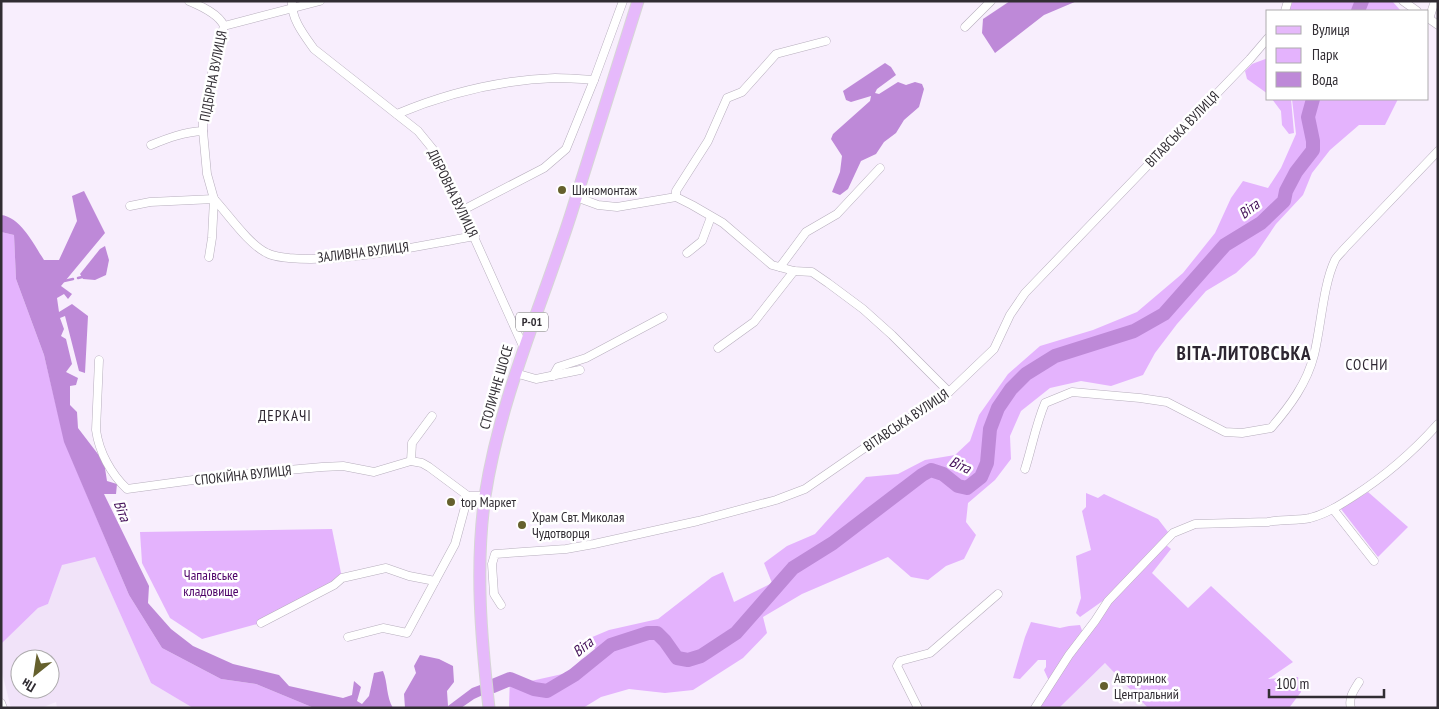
<svg xmlns="http://www.w3.org/2000/svg" width="1439" height="709" font-family="'PT Sans Narrow',sans-serif">
  <style>
    .built { fill: #f1e3f9; fill-rule: evenodd }
    .green { fill: #e4b3fd }
    .water { fill: #be89d8 }
    .lines { fill: none; stroke-linecap: round; stroke-linejoin: round }
    .stream { stroke: #be89d8; stroke-width: 2.5 }
    .river { stroke: #be89d8; stroke-width: 14 }
    .minor-casing { stroke: #b7aebd; stroke-width: 9 }
    .primary-casing { stroke: #d6d5d6; stroke-width: 13 }
    .minor { stroke: #fff; stroke-width: 8 }
    .primary { stroke: #e6b9fb; stroke-width: 11 }
    .poi-dot { fill: #65602d; stroke: #fff; stroke-width: 2 }
    .labels { text-anchor: middle; stroke-width: 5; stroke-linejoin: round; paint-order: stroke }
    .shield { fill: #fff; stroke: #6f6c70; stroke-width: 1 }
    .shield-label { font-size: 12px; font-weight: bold; fill: #312d33 }
    .street-label { font-size: 14px; fill: #312d33; stroke: #fff }
    .poi-label { font-size: 14px; fill: #312d33; stroke: #fff; text-anchor: start }
    .park-label { font-size: 14px; fill: #4d0167; stroke: #fff }
    .water-label { font-size: 15px; font-style: italic; fill: #420f57; stroke: #fff }
    .neighbourhood-label { font-size: 15px; letter-spacing: 1px; fill: #2d2631; stroke: #fff }
    .district-label { font-size: 19px; font-weight: bold; letter-spacing: 1px; fill: #2d2631; stroke: #fff }
  </style>
  <rect width="100%" height="100%" fill="#f8eefd"/>
  <g class="built">
    <path d="M 95,557 L 151,683 L 193,708 L 57,708 L 56,702 L 41,708 L 11,708 L 1,669 L 1,644 L 38,608 L 48,604 L 62,564 ZM 20,659 L 50,659 L 50,689 L 20,689 Z"/>
    <polygon points="1105,663 1148,708 1059,708"/>
  </g>
  <g class="green">
    <polygon points="1293,1 1392,1 1401,11 1289,11"/>
    <polygon points="1268,58 1268,94 1247,79 1245,71 1252,64"/>
    <polygon points="1272,99 1291,99 1294,133 1289,134 1282,125 1281,111"/>
    <polygon points="1292,99 1398,99 1385,125 1359,125 1330,150 1312,173 1303,195 1276,224 1255,255 1236,273 1206,291 1177,324 1155,353 1143,375 1111,386 1081,381 1050,388 1021,411 1010,436 1011,459 995,480 968,503 966,522 976,535 964,559 946,566 928,580 911,577 888,557 802,594 763,617 767,633 743,658 693,690 665,693 629,689 601,697 583,708 509,708 510,674 531,681 567,673 582,659 596,651 590,638 609,630 658,619 712,577 723,572 734,602 772,583 764,563 787,546 815,534 866,477 898,474 925,460 955,455 970,441 979,415 1008,374 1040,346 1093,330 1137,312 1183,273 1215,233 1231,198 1243,181 1268,188 1281,168 1296,134"/>
    <polygon points="1,232 14,235 16,279 44,355 65,443 129,595 162,648 221,679 256,684 314,708 193,708 151,683 95,557 62,565 48,604 38,608 1,644"/>
    <polygon points="1368,492 1408,527 1378,557 1341,509"/>
    <polygon points="1086,493 1098,498 1104,494 1158,519 1168,532 1104,600 1080,617 1076,613 1081,598 1076,556 1091,550 1082,511 1086,507"/>
    <polygon points="332,529 342,578 261,623 202,639 170,618 142,563 140,532"/>
    <polygon points="1166,545 1171,549 1152,573 1188,608 1211,586 1293,662 1268,679 1298,677 1301,692 1289,708 1148,708 1105,663 1059,708 1038,708 1070,657 1089,635 1110,603"/>
    <polygon points="1031,622 1060,628 1069,626 1080,625 1083,633 1049,681 1044,670 1046,667 1046,660 1038,660 1020,679 1013,678 1025,637"/>
  </g>
  <g class="water">
    <polygon points="1010,1 1077,1 1044,15 995,53 982,33 983,19"/>
    <polygon points="885,63 891,67 896,75 877,89 875,93 879,94 898,82 906,85 915,82 922,84 924,89 919,107 904,120 896,133 884,142 876,154 861,161 848,189 840,195 832,192 840,172 842,156 831,139 833,134 870,101 871,96 851,102 846,100 843,91"/>
    <path d="M 84,191 L 105,233 L 61,286 L 72,294 L 68,299 L 64,294 L 57,298 L 59,312 L 72,304 L 88,316 L 85,373 L 79,371 L 65,316 L 60,318 L 64,329 L 61,336 L 66,339 L 72,364 L 66,372 L 78,378 L 76,385 L 70,386 L 70,405 L 77,412 L 78,428 L 104,462 L 107,481 L 117,484 L 116,494 L 104,494 L 149,586 L 148,603 L 171,629 L 193,646 L 233,664 L 279,675 L 289,686 L 343,698 L 352,695 L 354,681 L 361,687 L 357,701 L 362,704 L 369,696 L 374,673 L 383,671 C 388,683 386,697 393,708 L 314,708 L 256,684 L 221,679 L 162,648 L 129,595 L 64,442 L 44,355 L 16,279 L 14,235 L 1,232 L 1,215 C 21,217 34,245 44,260 L 59,260 L 77,221 L 72,196 Z"/>
    <polygon points="105,246 109,260 106,275 95,280 83,279 80,274 100,249"/>
    <polygon points="420,655 439,659 453,666 454,682 447,691 448,706 472,688 510,674 509,683 474,699 461,708 405,708 404,694 416,673 414,666"/>
  </g>
  <g class="lines">
    <g class="stream">
      <polyline points="78,278 82,277"/>
      <polyline points="64,281 73,279"/>
    </g>
    <g class="river">
      <polyline points="1358,11 1362,1"/>
      <polyline points="493,686 510,679 534,689 547,691 574,675 611,645 648,633 657,633 665,641 677,658 688,660 701,656 736,633 793,568 833,543 922,475 931,470 943,474 958,486 967,488 981,477 987,463 990,429 998,408 1011,389 1026,374 1055,356 1134,331 1164,314 1225,245 1261,223 1284,201 1286,191 1296,172 1313,150 1313,141 1308,117 1313,99"/>
    </g>
    <defs>
      <g id="minor">
        <path d="M 189,1 C 201,6 219,14 224,26 L 216,54 L 203,117 L 203,131 L 207,174 L 214,199 L 212,238 L 209,257"/>
        <path d="M 292,1 C 291,19 304,35 314,49 L 418,131 L 436,153 L 523,346"/>
        <polyline points="1403,1 1417,11"/>
        <polyline points="1285,11 1288,1"/>
        <polyline points="1428,18 1438,25"/>
        <polyline points="1429,19 1435,1"/>
        <polyline points="224,26 320,1"/>
        <polyline points="965,27 991,1"/>
        <path d="M 397,114 C 447,93 502,80 555,78 C 568,78 581,79 594,80"/>
        <path d="M 151,145 C 168,138 184,132 203,131"/>
        <polyline points="576,197 598,205 617,207 676,197 692,205 723,223 772,265 794,271 812,272 828,283 863,309 892,335 949,392"/>
        <polyline points="676,197 676,191 708,141 727,98 742,92 776,54 826,41"/>
        <path d="M 214,199 C 228,214 249,245 267,253 C 274,257 282,257 289,258 C 348,263 416,246 475,236"/>
        <polyline points="130,206 150,202 214,199"/>
        <polyline points="463,210 544,168 566,149 594,80 623,1"/>
        <polyline points="687,253 702,241 711,217"/>
        <polyline points="780,267 806,232 837,214 880,168"/>
        <polyline points="718,348 754,322 794,271"/>
        <path d="M 99,360 L 96,430 C 99,452 111,474 127,489 L 230,475 L 322,467 L 343,466 L 374,472 L 411,461 L 422,463 L 429,467 L 468,496 L 485,496"/>
        <polyline points="515,373 536,379 580,370"/>
        <polyline points="553,376 558,367 586,358 663,317"/>
        <polyline points="411,461 412,443 432,416"/>
        <path d="M 1025,469 C 1032,447 1036,424 1045,403 L 1072,392 L 1140,398 L 1167,402 L 1225,432 L 1242,433 L 1271,428 C 1290,406 1307,383 1314,355 C 1321,327 1323,285 1335,260 C 1337,256 1342,252 1345,248 L 1438,151"/>
        <polyline points="1333,509 1374,561"/>
        <polyline points="501,605 494,594 492,564 495,554 566,549 594,544 698,521 776,500 805,489 863,449 949,392 994,349 1010,315 1025,293 1250,59 1268,38"/>
        <polyline points="261,623 334,585 342,578 386,568 409,576 435,581"/>
        <polyline points="348,637 383,628 407,633 455,544 468,496"/>
        <polyline points="1,703 3,708"/>
        <polyline points="918,708 897,666 900,661 930,653 998,594"/>
        <path d="M 1035,708 L 1069,655 L 1095,621 L 1108,601 L 1173,533 L 1195,524 L 1268,522 C 1282,519 1296,521 1310,518 C 1326,514 1340,505 1354,496 C 1387,475 1412,453 1438,424"/>
        <path d="M 1351,708 C 1348,698 1354,690 1359,682"/>
      </g>
      <path id="primary" d="M 489,708 C 481,637 475,567 485,496 C 500,398 541,308 571,214 C 594,143 616,72 638,1"/>
    </defs>
    <use href="#minor" class="minor-casing"/>
    <use href="#primary" class="primary-casing"/>
    <use href="#minor" class="minor"/>
    <use href="#primary" class="primary"/>
  </g>
  <g class="poi-dot">
    <circle cx="562" cy="190" r="5"/>
    <circle cx="451" cy="502" r="5"/>
    <circle cx="522" cy="525" r="5"/>
    <circle cx="1104" cy="686" r="5"/>
  </g>
  <g class="labels">
    <rect class="shield" x="516" y="312.5" width="32" height="19" rx="4"/>
    <g class="shield-label">
      <text x="532" y="326">Р-01</text>
    </g>
    <g class="street-label">
      <text transform="translate(213 76) rotate(-79)" y="5">ПІДБІРНА ВУЛИЦЯ</text>
      <text transform="translate(1182 129) rotate(-46)" y="5">ВІТАВСЬКА ВУЛИЦЯ</text>
      <text transform="translate(453 193) rotate(64)" y="5">ДІБРОВНА ВУЛИЦЯ</text>
      <text transform="translate(363 252) rotate(-7)" y="5">ЗАЛИВНА ВУЛИЦЯ</text>
      <text transform="translate(496 387) rotate(-74)" y="5">СТОЛИЧНЕ ШОСЕ</text>
      <text transform="translate(906 420) rotate(-34)" y="5">ВІТАВСЬКА ВУЛИЦЯ</text>
      <text transform="translate(243 475) rotate(-6)" y="5">СПОКІЙНА ВУЛИЦЯ</text>
    </g>
    <g class="poi-label">
      <text x="572" y="195">Шиномонтаж</text>
      <text x="461" y="507">top Маркет</text>
      <text x="532" y="522">Храм Свт. Миколая<tspan x="532" dy="16">Чудотворця</tspan></text>
      <text x="1114" y="683">Авторинок<tspan x="1114" dy="16">Центральний</tspan></text>
    </g>
    <g class="park-label">
      <text x="211" y="580">Чапаївське<tspan x="211" dy="16">кладовище</tspan></text>
    </g>
    <g class="water-label">
      <text transform="translate(1249 209) rotate(-38)" y="5">Віта</text>
      <text transform="translate(960 465) rotate(24)" y="5">Віта</text>
      <text transform="translate(122 511) rotate(69)" y="5">Віта</text>
      <text transform="translate(583 647) rotate(-40)" y="5">Віта</text>
    </g>
    <g class="neighbourhood-label">
      <text x="1367" y="370">СОСНИ</text>
      <text x="285" y="421">ДЕРКАЧІ</text>
    </g>
    <g class="district-label">
      <text x="1244" y="360">ВІТА-ЛИТОВСЬКА</text>
    </g>
  </g>
  <rect width="1439" height="709" fill="none" stroke="#312d33" stroke-width="5"/>
  <rect x="1266" y="10" width="162" height="90" fill="#ffffff" stroke="#adabad"/>
  <rect x="1276" y="26" width="25" height="8" fill="#e6b9fb" stroke="#adabad"/>
  <text x="1312" y="35" font-size="15" fill="#312d33">Вулиця</text>
  <rect x="1276" y="48" width="25" height="15" fill="#e4b3fd" stroke="#adabad"/>
  <text x="1312" y="60" font-size="15" fill="#312d33">Парк</text>
  <rect x="1276" y="72" width="25" height="15" fill="#be89d8" stroke="#adabad"/>
  <text x="1312" y="85" font-size="15" fill="#312d33">Вода</text>
  <g transform="translate(35 674) rotate(210)"><circle r="24" fill="#ffffff" stroke="#adabad"/>
  <path d="M0-4L9 19L0 12L-9 19Z" fill="#65602d"/>
  <text y="-8" font-size="14" font-weight="bold" text-anchor="middle" fill="#312d33">Пн</text>
  </g>
  <path d="M1269 689v8h115v-8" fill="none" stroke="#312d33" stroke-width="2.5"/>
  <text x="1276" y="689" font-size="15" fill="#312d33" stroke="#ffffff" stroke-width="4" paint-order="stroke">100 m</text>
</svg>
